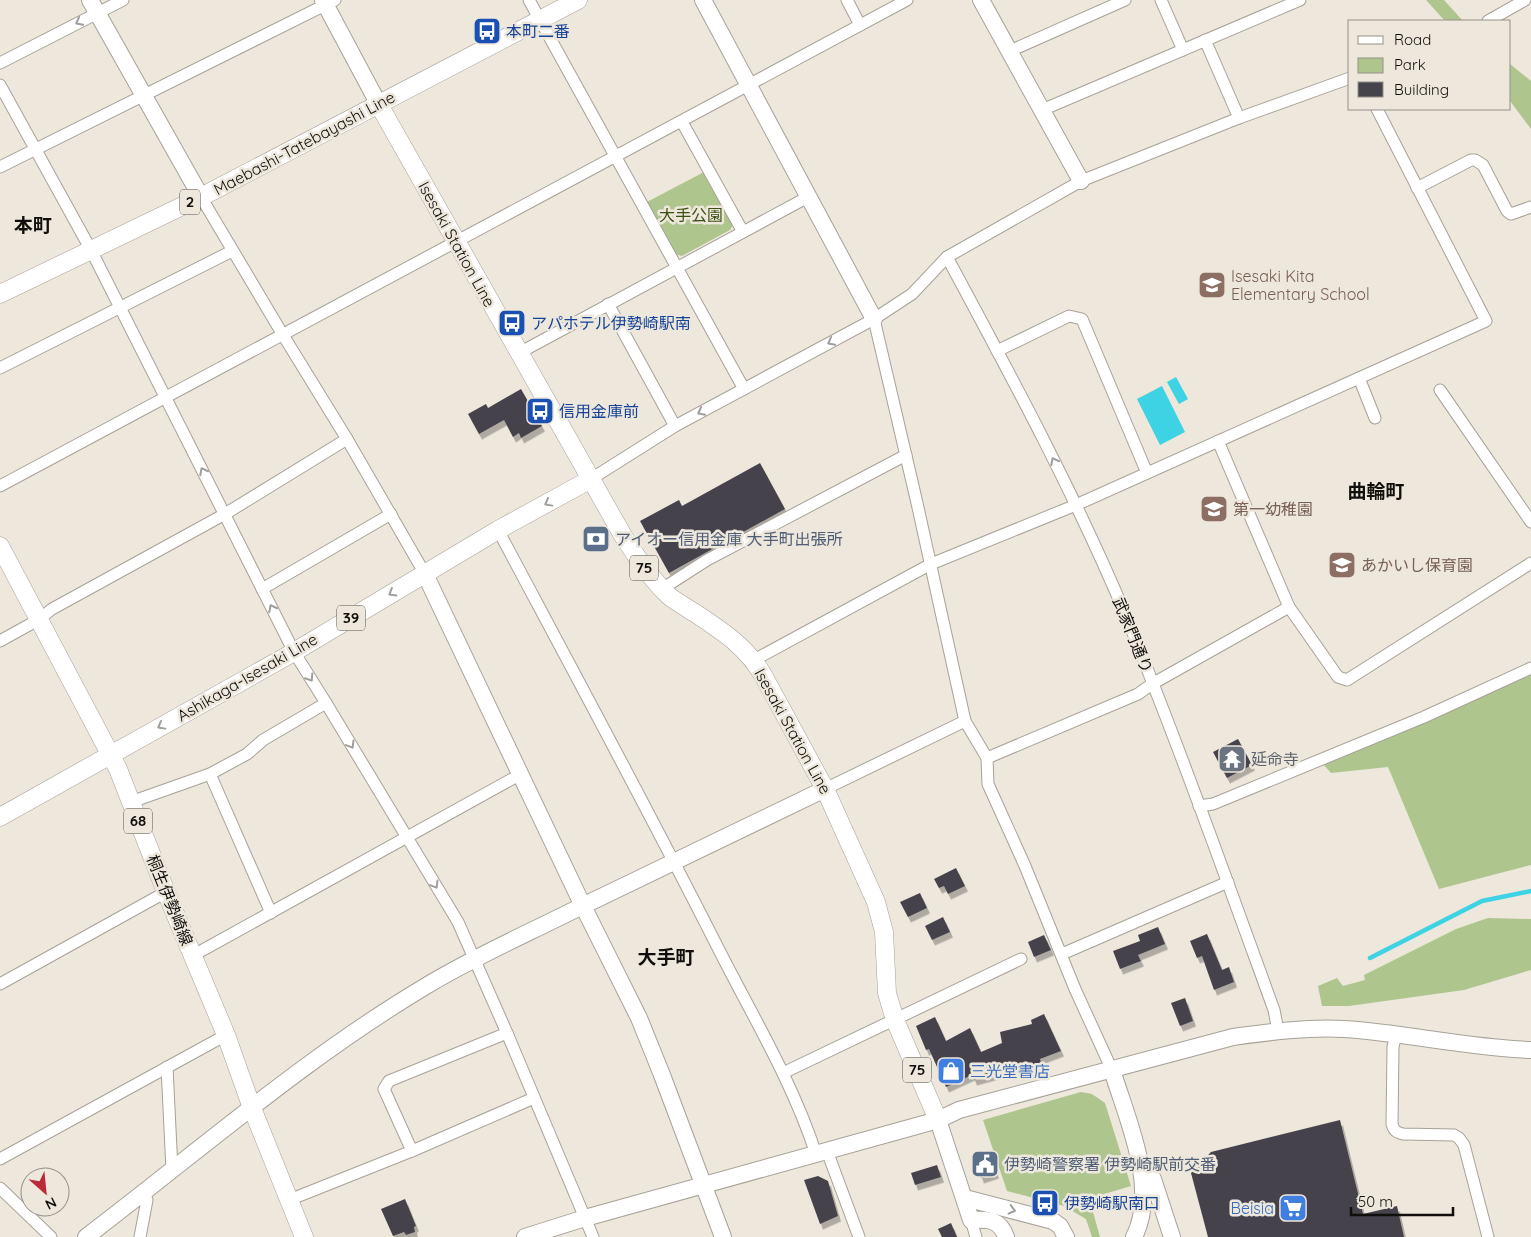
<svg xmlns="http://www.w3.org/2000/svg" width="1531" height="1237" font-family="Quicksand,'Noto Sans JP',sans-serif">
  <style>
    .green { fill: #aec68d }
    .water { fill: #3dd2e4 }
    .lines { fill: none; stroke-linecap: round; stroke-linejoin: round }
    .stream { stroke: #3dd2e4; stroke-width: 4.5 }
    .building { fill: #45434c; filter: url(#shadow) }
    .street-casing { stroke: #a7a298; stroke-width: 13 }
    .secondary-casing { stroke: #a7a298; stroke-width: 18 }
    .primary-casing { stroke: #a7a298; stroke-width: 19 }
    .street { stroke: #fff; stroke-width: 11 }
    .secondary { stroke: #fff; stroke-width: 16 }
    .primary { stroke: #fff; stroke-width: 18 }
    .oneway { stroke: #9f9f9d }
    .labels { text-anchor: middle; stroke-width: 5; stroke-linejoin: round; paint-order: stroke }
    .shield { fill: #ede7dc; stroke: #52504a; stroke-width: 1 }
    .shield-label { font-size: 15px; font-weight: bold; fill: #100f0b }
    .transit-label { font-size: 16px; fill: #164399; stroke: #ede7dc; text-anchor: start }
    .street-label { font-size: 16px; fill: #100f0b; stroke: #ede7dc }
    .park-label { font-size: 16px; fill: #3a500f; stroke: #ede7dc }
    .education-label { font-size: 16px; fill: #785e54; stroke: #ede7dc; text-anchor: start }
    .service-label { font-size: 16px; fill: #4e5e75; stroke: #ede7dc; text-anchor: start }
    .worship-label { font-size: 16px; fill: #5b616d; stroke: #ede7dc; text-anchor: start }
    .shop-label { font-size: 16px; fill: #366cbe; stroke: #ede7dc; text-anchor: start }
    .quarter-label { font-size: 19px; font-weight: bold; fill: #100f0b; stroke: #ede7dc }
  </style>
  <defs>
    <filter id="shadow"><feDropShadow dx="3" dy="5.5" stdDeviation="0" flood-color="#0004"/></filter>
  </defs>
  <rect width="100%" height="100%" fill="#ede7dc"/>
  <g class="green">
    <polygon points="1426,0 1444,0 1463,21 1445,21"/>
    <polygon points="1510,64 1531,81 1531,129 1510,101"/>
    <polygon points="704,172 733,225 730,230 682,256 675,254 647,202"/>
    <polygon points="1531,675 1531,865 1439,889 1388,767 1331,773 1323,764"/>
    <polygon points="1488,918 1531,919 1531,970 1464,990 1349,1006 1322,1006 1318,986 1337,978 1343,986 1365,980 1364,975 1456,929"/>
    <polygon points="1081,1092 1092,1094 1105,1103 1131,1186 1101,1195 1091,1205 1100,1237 1092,1237 1086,1219 1064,1206 1007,1191 983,1120"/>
  </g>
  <g class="water">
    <polygon points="1176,377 1188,399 1179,404 1167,382"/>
    <polygon points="1162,386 1185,432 1160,445 1137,399"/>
  </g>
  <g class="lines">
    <polyline class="stream" points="1370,958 1482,901 1531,891"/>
  </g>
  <g class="building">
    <polygon points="521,389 542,426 521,438 519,433 513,437 504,420 479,434 468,414 486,404 488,408"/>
    <polygon points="760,463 785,509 669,573 640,521 679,500 682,506"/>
    <polygon points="1238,739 1252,765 1227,778 1213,752"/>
    <polygon points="956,868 965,886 948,894 944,886 939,888 934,879"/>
    <polygon points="920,893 927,908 908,917 900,902"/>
    <polygon points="943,917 950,932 932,940 925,926"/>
    <polygon points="1158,927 1165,944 1138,955 1141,961 1120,969 1113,951 1140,941 1138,935"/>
    <polygon points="1207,934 1222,970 1229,967 1234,982 1214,990 1202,956 1197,958 1190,941"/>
    <polygon points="1044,935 1051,950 1034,957 1028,942"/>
    <polygon points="1185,998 1193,1021 1180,1026 1171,1003"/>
    <polygon points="1044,1014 1061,1051 1040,1059 1043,1068 1007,1073 1007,1071 974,1080 972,1075 946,1087 929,1049 926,1050 916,1026 935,1017 946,1041 970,1028 981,1052 1002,1043 1000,1032 1032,1024 1031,1020"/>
    <polygon points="1340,1120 1363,1214 1397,1206 1404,1237 1208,1237 1191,1173 1211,1152"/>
    <polygon points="989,1154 996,1173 981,1178 974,1158"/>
    <polygon points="937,1165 941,1177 915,1185 911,1173"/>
    <polygon points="818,1176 828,1181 838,1216 820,1224 804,1180"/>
    <polygon points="405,1199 416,1226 414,1227 415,1232 406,1235 404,1232 393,1236 381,1209"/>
    <polygon points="951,1223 957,1237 942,1237 938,1229"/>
  </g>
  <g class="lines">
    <defs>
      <g id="street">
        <polyline points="529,0 744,389"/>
        <polyline points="847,0 860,25"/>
        <polyline points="1161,0 1183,50"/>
        <polyline points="1488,21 1525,0"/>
        <polyline points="1205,40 1239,118"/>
        <polyline points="1010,51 1125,0"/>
        <polyline points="0,63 123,0"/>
        <polyline points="0,85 91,250 294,652 326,703 458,922 507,1033 593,1237"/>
        <polyline points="1042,110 1300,0"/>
        <polyline points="682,122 743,232"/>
        <polyline points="0,167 335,0"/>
        <polyline points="1417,188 1471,160 1475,160 1483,165 1507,211 1511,214 1531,207"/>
        <polyline points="201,197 283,335 347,439 425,574"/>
        <path d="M 947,257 C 1010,374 1074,492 1126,616 C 1179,746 1226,878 1274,1010 L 1278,1031"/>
        <polyline points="608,304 675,426"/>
        <polyline points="874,319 917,503 965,721 987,758 988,784 1025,866 1075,989 1112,1070"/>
        <polyline points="997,351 1069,316 1082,319 1147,473"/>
        <polyline points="519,353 808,197"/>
        <polyline points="0,368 232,251"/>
        <polyline points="1359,378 1375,418"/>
        <polyline points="1440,390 1531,522"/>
        <polyline points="1218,441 1289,607 1338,677 1347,680 1531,563"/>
        <polyline points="591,479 675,426 874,319 912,294 947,257 1081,181 1239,118 1350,78"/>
        <polyline points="0,486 907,0"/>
        <path d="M 498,530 C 571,667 645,804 715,942 C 750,1012 792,1080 816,1154"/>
        <polyline points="262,589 391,514"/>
        <polyline points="662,589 707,560 906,455"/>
        <polyline points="0,641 38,620 52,609 225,514 347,439"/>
        <polyline points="754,660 931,564 1076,505 1486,321 1377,109"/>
        <polyline points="987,758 1138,694 1152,684 1289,607"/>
        <polyline points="210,774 271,913"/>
        <polyline points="825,789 965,721"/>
        <polyline points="131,802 210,774 247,754 263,740 326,703"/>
        <polyline points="1199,806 1213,804 1424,717 1531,668"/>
        <polyline points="1062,954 1228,882"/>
        <polyline points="192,956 521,774"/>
        <polyline points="0,984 166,892"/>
        <path d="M 1396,1034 L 1393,1047 L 1392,1124 C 1394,1131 1396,1132 1403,1134 L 1454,1135 L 1459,1138 L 1464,1145 L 1488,1237"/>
        <polyline points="167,1067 172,1170"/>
        <polyline points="783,1073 1021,959"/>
        <polyline points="412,1151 384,1089 389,1081 507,1033"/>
        <polyline points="827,1151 859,1237"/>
        <polyline points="0,1159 226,1035"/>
        <polyline points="0,1188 51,1237"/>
        <polyline points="289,1200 412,1151 534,1098"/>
        <polyline points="971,1220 976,1237"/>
        <polyline points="140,1237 147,1200 144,1193"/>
      </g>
      <g id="secondary">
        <polyline points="90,0 201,197"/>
        <polyline points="323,0 378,103"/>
        <polyline points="703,0 874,319"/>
        <polyline points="981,0 1081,181"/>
        <polyline points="425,574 583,906 639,1018 662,1075 723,1237"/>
        <path d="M 1112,1070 C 1127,1119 1159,1188 1134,1237"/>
        <path d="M 938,1120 L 971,1220 C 988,1219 1000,1219 1006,1237"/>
        <polyline points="1142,1167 1153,1179 1172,1237"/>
        <polyline points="965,1198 1053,1221 1060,1226 1066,1237"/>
        <path d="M 86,1237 C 198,1152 305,1058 426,986 C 472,958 522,936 570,912 C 655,871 740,830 825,789"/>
        <path d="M 525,1237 L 585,1218 L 938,1120 L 959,1110 L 1233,1037 C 1270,1032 1307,1027 1344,1029 C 1407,1033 1468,1048 1531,1050"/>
      </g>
      <g id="primary">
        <path d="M 378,103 L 622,534 C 636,556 650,578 669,596 C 678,603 689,609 698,615 C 725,633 746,647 763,675 L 825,789 L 876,902 L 884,932 L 887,993 L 895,1020 L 938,1120"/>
        <polyline points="0,294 201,197 578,0"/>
        <polyline points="0,546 118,769 166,892 226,1035 252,1108 304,1237"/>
        <polyline points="0,817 294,652 498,530 591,479"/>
      </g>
    </defs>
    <use href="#street" class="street-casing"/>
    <use href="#secondary" class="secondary-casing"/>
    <use href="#primary" class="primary-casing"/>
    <use href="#street" class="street"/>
    <use href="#secondary" class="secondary"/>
    <use href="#primary" class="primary"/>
  </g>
  <defs><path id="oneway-chevron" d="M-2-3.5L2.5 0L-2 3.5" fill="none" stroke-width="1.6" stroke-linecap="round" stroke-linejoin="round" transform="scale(1.25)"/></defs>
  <g class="oneway">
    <use href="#oneway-chevron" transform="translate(79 22) rotate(152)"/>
    <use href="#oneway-chevron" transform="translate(831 342) rotate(152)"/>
    <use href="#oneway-chevron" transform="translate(701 412) rotate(152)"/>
    <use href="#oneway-chevron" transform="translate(1054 461) rotate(-117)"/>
    <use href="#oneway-chevron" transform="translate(203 471) rotate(-117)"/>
    <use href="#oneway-chevron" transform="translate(548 503) rotate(151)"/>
    <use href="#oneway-chevron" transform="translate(392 593) rotate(149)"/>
    <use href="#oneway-chevron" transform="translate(272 608) rotate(-117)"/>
    <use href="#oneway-chevron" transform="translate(310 678) rotate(57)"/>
    <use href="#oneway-chevron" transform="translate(161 726) rotate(151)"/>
    <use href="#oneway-chevron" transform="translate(351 745) rotate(59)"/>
    <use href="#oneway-chevron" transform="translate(435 885) rotate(59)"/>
    <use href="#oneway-chevron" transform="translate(1012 1210) rotate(14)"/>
  </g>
  <defs>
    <symbol id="bus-square" viewBox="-11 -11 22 22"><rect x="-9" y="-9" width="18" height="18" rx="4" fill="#1a4fb4" stroke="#ede7dc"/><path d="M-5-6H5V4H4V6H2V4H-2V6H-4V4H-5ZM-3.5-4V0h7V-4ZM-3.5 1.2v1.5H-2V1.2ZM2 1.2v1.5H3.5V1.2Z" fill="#fff"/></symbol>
    <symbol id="school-square" viewBox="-11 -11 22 22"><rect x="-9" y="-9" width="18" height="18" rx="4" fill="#8d6e63" stroke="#ede7dc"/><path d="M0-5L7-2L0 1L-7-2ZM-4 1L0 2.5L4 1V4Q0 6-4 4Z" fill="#fff"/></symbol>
    <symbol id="bank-square" viewBox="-11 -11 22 22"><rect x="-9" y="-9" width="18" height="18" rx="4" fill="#5c6f8a" stroke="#ede7dc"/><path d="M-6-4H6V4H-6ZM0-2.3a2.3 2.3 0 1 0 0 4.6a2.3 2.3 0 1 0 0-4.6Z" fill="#fff"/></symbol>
    <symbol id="temple-square" viewBox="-11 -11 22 22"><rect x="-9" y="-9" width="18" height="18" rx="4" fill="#6b7280" stroke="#ede7dc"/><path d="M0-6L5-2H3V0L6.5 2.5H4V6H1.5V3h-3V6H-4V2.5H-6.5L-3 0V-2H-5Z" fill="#fff"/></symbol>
    <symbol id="shop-square" viewBox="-11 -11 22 22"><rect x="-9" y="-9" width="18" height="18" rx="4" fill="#3f7fe0" stroke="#ede7dc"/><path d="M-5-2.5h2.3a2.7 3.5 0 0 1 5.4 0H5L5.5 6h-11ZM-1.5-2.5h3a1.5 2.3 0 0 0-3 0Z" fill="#fff"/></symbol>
    <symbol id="civic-square" viewBox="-11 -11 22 22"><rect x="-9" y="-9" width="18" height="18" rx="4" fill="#5c6f8a" stroke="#ede7dc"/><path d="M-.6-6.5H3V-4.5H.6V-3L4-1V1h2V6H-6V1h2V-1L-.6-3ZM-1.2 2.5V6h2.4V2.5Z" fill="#fff"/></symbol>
    <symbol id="supermarket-square" viewBox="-11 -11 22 22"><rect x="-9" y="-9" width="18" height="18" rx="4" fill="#3f7fe0" stroke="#ede7dc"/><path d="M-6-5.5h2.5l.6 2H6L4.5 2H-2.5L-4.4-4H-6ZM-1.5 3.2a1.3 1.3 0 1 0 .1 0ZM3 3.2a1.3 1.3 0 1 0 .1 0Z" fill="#fff"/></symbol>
  </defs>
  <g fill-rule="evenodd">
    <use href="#bus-square" x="471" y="15" width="32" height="32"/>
    <use href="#school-square" x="1196" y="269" width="32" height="32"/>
    <use href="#bus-square" x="496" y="307" width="32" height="32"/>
    <use href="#bus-square" x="524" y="395" width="32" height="32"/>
    <use href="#school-square" x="1198" y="493" width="32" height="32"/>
    <use href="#bank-square" x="580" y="523" width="32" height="32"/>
    <use href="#school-square" x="1326" y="549" width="32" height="32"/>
    <use href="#temple-square" x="1216" y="743" width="32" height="32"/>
    <use href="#shop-square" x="935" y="1055" width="32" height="32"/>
    <use href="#civic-square" x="969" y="1148" width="32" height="32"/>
    <use href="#bus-square" x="1029" y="1187" width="32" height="32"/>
    <use href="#supermarket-square" x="1277" y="1192" width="32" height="32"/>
  </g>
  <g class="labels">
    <g class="shield">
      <rect x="180" y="189.5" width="20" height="25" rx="4"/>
      <rect x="630" y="555.5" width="28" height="25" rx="4"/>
      <rect x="337" y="605.5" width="28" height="25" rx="4"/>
      <rect x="124" y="808.5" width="28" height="25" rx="4"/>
      <rect x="903" y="1057.5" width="28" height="25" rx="4"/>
    </g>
    <g class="shield-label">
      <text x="190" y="207">2</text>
      <text x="644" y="573">75</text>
      <text x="351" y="623">39</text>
      <text x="138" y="826">68</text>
      <text x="917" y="1075">75</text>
    </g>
    <g class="transit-label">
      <text x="506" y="37">本町二番</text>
      <text x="531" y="329">アパホテル伊勢崎駅南</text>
      <text x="559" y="417">信用金庫前</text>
      <text x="1064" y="1209">伊勢崎駅南口</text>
    </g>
    <g class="street-label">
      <text transform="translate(304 143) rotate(-28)" y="6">Maebashi-Tatebayashi Line</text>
      <text transform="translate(457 244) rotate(61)" y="6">Isesaki Station Line</text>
      <text transform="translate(1133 635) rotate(68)" y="6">武家門通り</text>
      <text transform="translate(247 677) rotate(-30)" y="6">Ashikaga-Isesaki Line</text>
      <text transform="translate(793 731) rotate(61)" y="6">Isesaki Station Line</text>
      <text transform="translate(170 900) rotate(68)" y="6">桐生伊勢崎線</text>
    </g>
    <g class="park-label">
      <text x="691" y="221">大手公園</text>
    </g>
    <g class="education-label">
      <text x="1231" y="282">Isesaki Kita<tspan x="1231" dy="18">Elementary School</tspan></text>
      <text x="1233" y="515">第一幼稚園</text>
      <text x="1361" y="571">あかいし保育園</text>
    </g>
    <g class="service-label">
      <text x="615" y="545">アイオー信用金庫 大手町出張所</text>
      <text x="1004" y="1170">伊勢崎警察署 伊勢崎駅前交番</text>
    </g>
    <g class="worship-label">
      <text x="1251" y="765">延命寺</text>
    </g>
    <g class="shop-label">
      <text x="970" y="1077">三光堂書店</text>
      <text x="1274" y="1214" text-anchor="end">Beisia</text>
    </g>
    <g class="quarter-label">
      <text x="33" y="232">本町</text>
      <text x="1376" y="498">曲輪町</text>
      <text x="666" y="964">大手町</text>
    </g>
  </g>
  <rect x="1348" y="20" width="162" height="90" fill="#ede7dc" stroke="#959188"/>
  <rect x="1358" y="36" width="25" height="8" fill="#ffffff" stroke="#959188"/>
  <text x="1394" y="45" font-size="15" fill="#100f0b">Road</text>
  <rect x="1358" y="58" width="25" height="15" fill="#aec68d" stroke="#959188"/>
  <text x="1394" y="70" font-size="15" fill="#100f0b">Park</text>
  <rect x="1358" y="82" width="25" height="15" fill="#45434c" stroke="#959188"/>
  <text x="1394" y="95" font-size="15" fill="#100f0b">Building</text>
  <g transform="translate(45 1192) rotate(153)"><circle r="24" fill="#ede7dc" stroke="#959188"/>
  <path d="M0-4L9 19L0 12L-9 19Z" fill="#bb2a38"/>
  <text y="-8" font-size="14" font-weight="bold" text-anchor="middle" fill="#100f0b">N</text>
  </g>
  <path d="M1351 1207v8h102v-8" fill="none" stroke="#100f0b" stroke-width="2.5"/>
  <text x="1358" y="1207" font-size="15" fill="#100f0b" stroke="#ede7dc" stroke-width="4" paint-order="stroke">50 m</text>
</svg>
